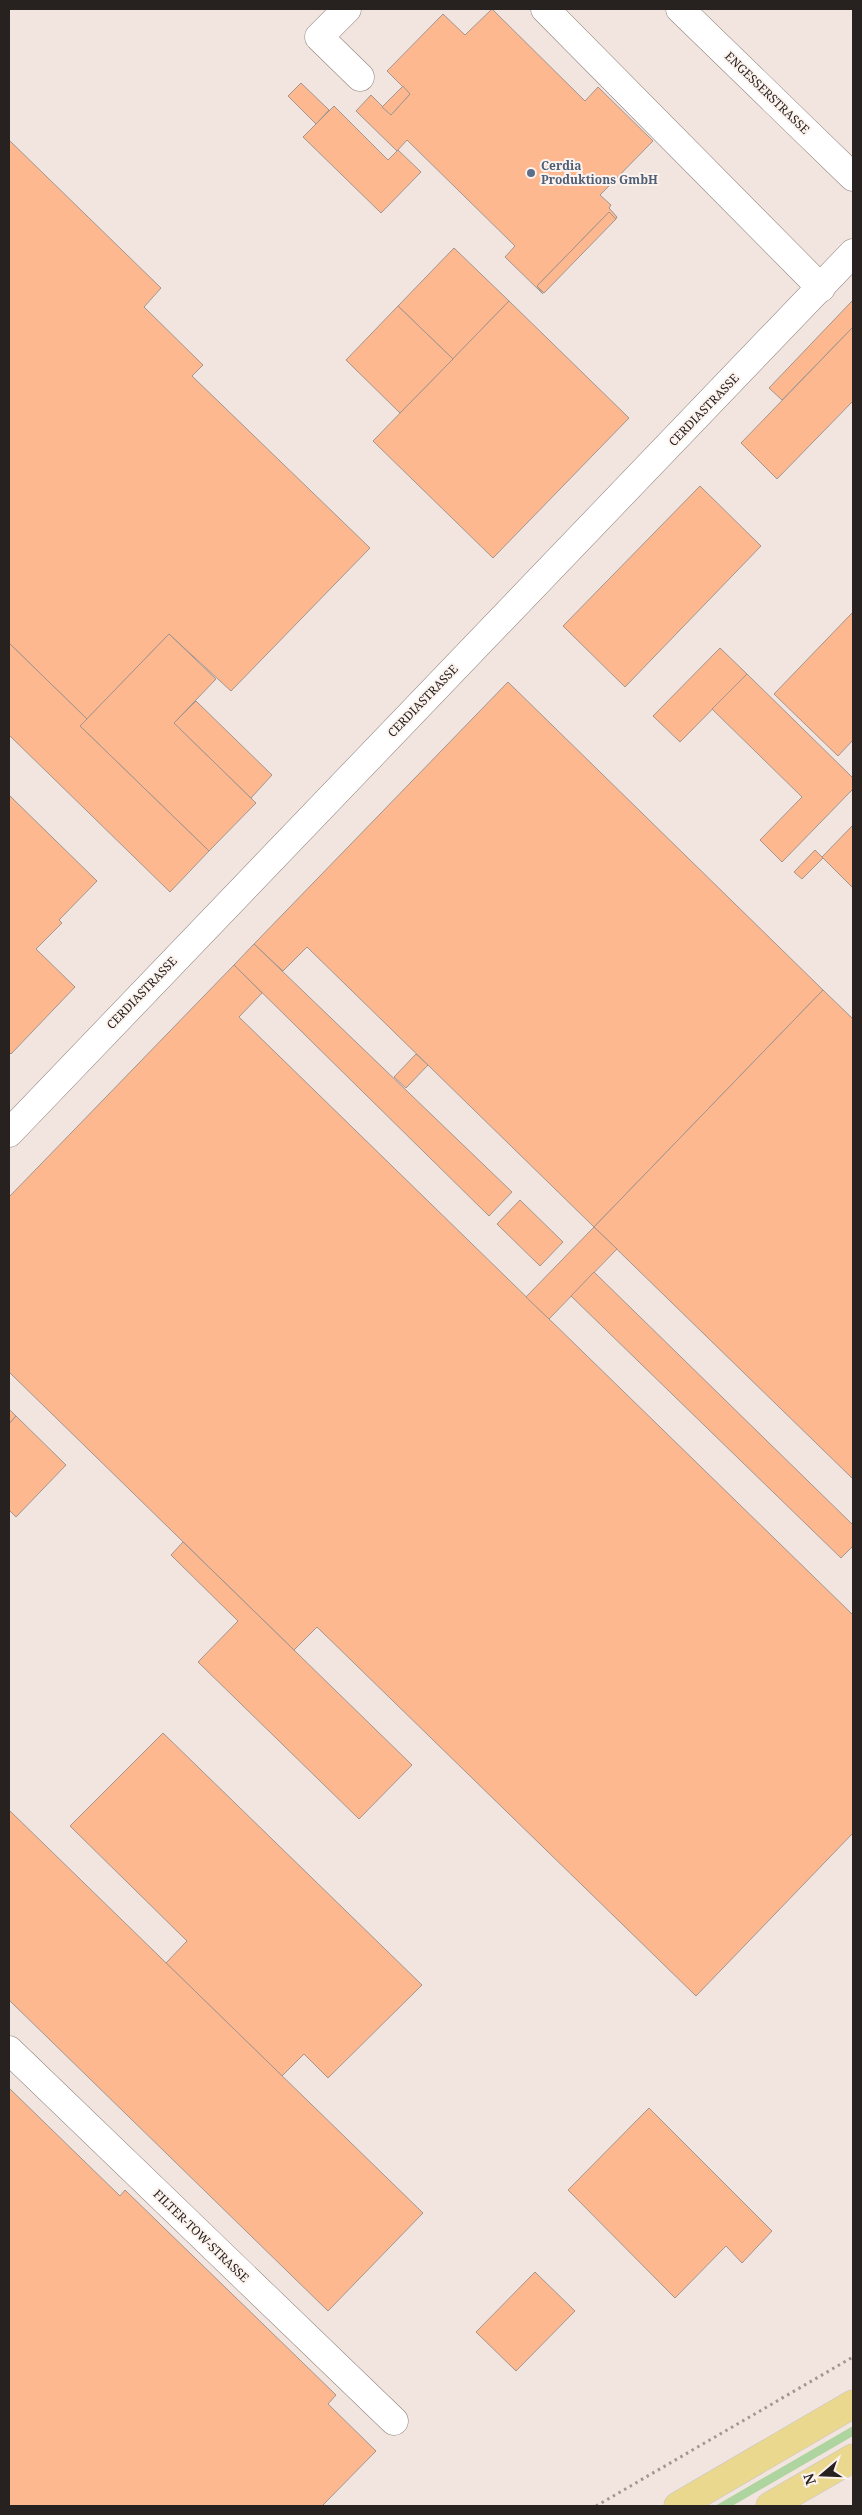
<svg xmlns="http://www.w3.org/2000/svg" width="862" height="2515" font-family="'Noto Serif',serif">
  <style>
    .green { fill: #aed49f }
    .building { fill: #fdb890; stroke: #a1958f }
    .lines { fill: none; stroke-linecap: round; stroke-linejoin: round }
    .minor-casing { stroke: #8d817c; stroke-width: 29 }
    .major-casing { stroke: #c7c6c5; stroke-width: 29 }
    .path { stroke: #a09792; stroke-width: 3; stroke-dasharray: 2.5 4; stroke-linecap: butt }
    .minor { stroke: #fff; stroke-width: 28 }
    .major { stroke: #ebd88f; stroke-width: 28 }
    .service-dot { fill: #5c6f8a; stroke: #fdf3ee; stroke-width: 2 }
    .labels { text-anchor: middle; stroke-width: 4; stroke-linejoin: round; paint-order: stroke }
    .street-label { font-size: 12px; fill: #272220; stroke: #fdf3ee }
    .service-label { font-size: 12px; font-weight: bold; fill: #4e5e75; stroke: #fdf3ee; text-anchor: start }
  </style>
  <rect width="100%" height="100%" fill="#f2e5df"/>
  <polygon class="green" points="853,2426 853,2436 732,2506 715,2506"/>
  <g class="building">
    <polygon points="492,9 585,101 598,87 653,141 600,195 611,205 609,208 617,217 616,219 609,212 537,286 543,294 505,257 515,246 407,140 397,151 356,111 371,95 391,115 410,94 387,71 443,14 465,35"/>
    <polygon points="301,83 329,110 316,124 288,96"/>
    <polygon points="403,86 410,94 391,115 382,107"/>
    <polygon points="334,106 388,160 398,150 421,172 381,213 303,137"/>
    <polygon points="9,140 161,288 144,307 203,365 192,376 370,548 231,691 169,634 87,719 9,643"/>
    <polygon points="609,212 616,219 544,293 537,286"/>
    <polygon points="454,248 509,301 453,359 398,306"/>
    <polygon points="853,300 853,327 782,400 769,388"/>
    <polygon points="509,301 629,418 493,558 373,441"/>
    <polygon points="398,306 453,359 400,413 346,360"/>
    <polygon points="853,327 853,401 777,479 741,443"/>
    <polygon points="700,486 761,546 625,687 563,626"/>
    <polygon points="853,612 853,740 838,756 774,694"/>
    <polygon points="169,634 216,679 174,723 256,803 209,851 80,726"/>
    <polygon points="9,643 87,719 80,726 209,851 170,892 9,735"/>
    <polygon points="720,648 747,674 680,742 653,716"/>
    <polygon points="747,674 853,778 853,789 782,862 760,840 802,797 712,709"/>
    <polygon points="508,682 823,990 594,1227 307,947 283,971 254,944"/>
    <polygon points="196,701 272,775 251,798 174,723"/>
    <polygon points="9,795 97,881 59,920 62,923 36,949 75,987 11,1054 9,1052"/>
    <polygon points="853,825 853,888 822,857"/>
    <polygon points="815,850 823,858 802,879 794,872"/>
    <polygon points="254,944 512,1192 489,1216 234,965"/>
    <polygon points="234,965 262,993 239,1017 853,1615 853,1833 696,1996 317,1627 294,1650 9,1372 9,1197"/>
    <polygon points="823,990 853,1019 853,1479 594,1227"/>
    <polygon points="416,1054 428,1065 406,1088 394,1077"/>
    <polygon points="520,1200 563,1242 540,1266 497,1224"/>
    <polygon points="594,1227 617,1249 549,1319 526,1297"/>
    <polygon points="594,1272 853,1525 853,1546 841,1558 571,1296"/>
    <polygon points="9,1409 16,1416 9,1424"/>
    <polygon points="16,1416 66,1465 16,1517 9,1510 9,1424"/>
    <polygon points="183,1542 412,1765 359,1819 198,1662 238,1621 171,1555"/>
    <polygon points="163,1733 422,1985 328,2078 304,2054 282,2076 166,1963 187,1941 70,1826"/>
    <polygon points="9,1810 423,2213 328,2311 9,2000"/>
    <polygon points="9,2088 120,2196 125,2190 336,2395 328,2404 376,2451 322,2506 9,2506"/>
    <polygon points="649,2108 772,2231 742,2263 726,2246 675,2298 568,2190"/>
    <polygon points="535,2272 575,2311 516,2371 476,2332"/>
  </g>
  <g class="lines">
    <defs>
      <g id="minor">
        <polyline points="347,9 319,37 360,77"/>
        <polyline points="545,9 821,288"/>
        <polyline points="680,9 853,177"/>
        <polyline points="9,1133 853,253"/>
        <polyline points="9,2050 394,2421"/>
      </g>
      <g id="major">
        <polyline points="678,2506 853,2404"/>
        <polyline points="770,2506 853,2458"/>
      </g>
    </defs>
    <use href="#minor" class="minor-casing"/>
    <use href="#major" class="major-casing"/>
    <polyline class="path" points="596,2506 853,2357"/>
    <use href="#minor" class="minor"/>
    <use href="#major" class="major"/>
  </g>
  <circle class="service-dot" cx="531" cy="173" r="5"/>
  <g class="labels">
    <g class="street-label">
      <text transform="translate(767 93) rotate(44)" y="4">ENGESSERSTRASSE</text>
      <text transform="translate(704 410) rotate(-46)" y="4">CERDIASTRASSE</text>
      <text transform="translate(423 701) rotate(-46)" y="4">CERDIASTRASSE</text>
      <text transform="translate(142 993) rotate(-46)" y="4">CERDIASTRASSE</text>
      <text transform="translate(201 2236) rotate(44)" y="4">FILTER-TOW-STRASSE</text>
    </g>
    <g class="service-label">
      <text x="541" y="170">Cerdia<tspan x="541" dy="14">Produktions GmbH</tspan></text>
    </g>
  </g>
  <rect width="862" height="2515" fill="none" stroke="#272220" stroke-width="20"/>
  <g transform="translate(822 2475) rotate(251)" stroke="#fdf3ee" stroke-width="4" paint-order="stroke">
  <path d="M0-4L9 19L0 12L-9 19Z" fill="#272220"/>
  <text y="-8" font-size="14" font-weight="bold" text-anchor="middle" fill="#272220">N</text>
  </g>
</svg>
